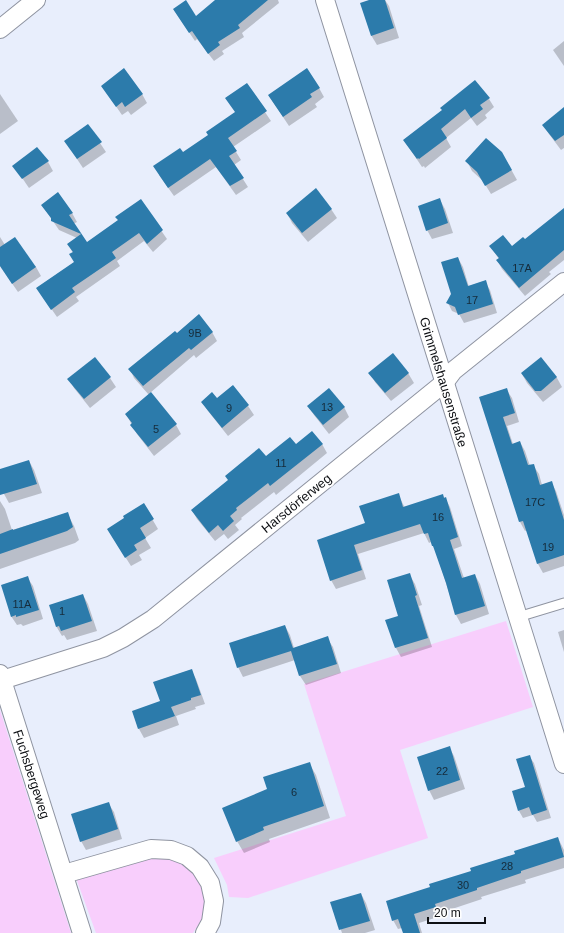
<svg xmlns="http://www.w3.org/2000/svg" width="564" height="933" font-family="Arial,sans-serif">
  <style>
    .green { fill: #f8cefc }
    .shadow { fill: #0003 }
    .building { fill: #2c7bab }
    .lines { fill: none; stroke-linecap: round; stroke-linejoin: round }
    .lane-casing { stroke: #8f94a1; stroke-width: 11 }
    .street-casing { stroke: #8f94a1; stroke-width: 20 }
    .lane { stroke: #fff; stroke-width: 9 }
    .street { stroke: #fff; stroke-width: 18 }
    .labels { text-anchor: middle; stroke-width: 4; stroke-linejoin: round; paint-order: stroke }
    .number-label { font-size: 11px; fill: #162b3a }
    .street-label { font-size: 13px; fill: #0e1014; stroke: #fff }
  </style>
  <rect width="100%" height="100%" fill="#e8eefc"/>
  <g class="green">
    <polygon points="506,621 533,707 400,750 428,838 248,898 229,897 227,885 214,858 346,816 304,684"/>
    <polygon points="0,710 71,933 0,933"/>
    <path d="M 158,852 L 194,868 C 202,883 208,900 203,917 C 201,922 196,928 193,933 L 96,933 L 76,878 Z"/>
  </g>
  <g class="shadow">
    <polygon points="216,0 278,0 279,3 242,33 244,37 222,51 224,54 214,61 197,39 195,41 174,10 196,17"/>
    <polygon points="372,0 385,0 389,6 399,38 377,45 371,35"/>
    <polygon points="564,41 564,66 553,50"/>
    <polygon points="246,84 271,121 233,147 241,160 234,165 248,187 236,195 216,167 174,196 159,175 183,154 209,136 236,113"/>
    <polygon points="102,86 142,94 147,103 131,115 128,111 122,115"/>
    <polygon points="319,88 324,97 315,104 317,107 289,126 269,96"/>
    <polygon points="0,94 18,121 0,134"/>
    <polygon points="489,99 494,107 485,115 487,118 477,126 471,118 446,138 451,147 425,168 424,166 422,167 404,140 443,110"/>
    <polygon points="564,110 564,148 561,150 549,134 543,125"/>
    <polygon points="88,125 106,152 83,168 65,141"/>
    <polygon points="467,161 507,162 517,180 491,194 483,181 472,171"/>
    <polygon points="48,162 53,171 29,188 14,166"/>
    <polygon points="140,200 167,239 153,252 144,241 117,261 120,266 76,297 79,301 57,317 37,288 75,262 73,253 68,244 77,238 59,230 42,205 72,213 77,222 73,224 87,243 119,221"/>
    <polygon points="440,200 445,209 453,233 432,239 427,230"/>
    <polygon points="331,209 337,218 308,242 292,223 287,213"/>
    <polygon points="564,216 564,260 549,272 551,274 525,296 502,269 497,260 499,259 490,246 512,248"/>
    <polygon points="0,237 5,245 36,267 41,276 18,292 0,266"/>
    <polygon points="458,258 463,267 469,287 485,282 490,290 497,313 464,323 459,314 452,311 448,303 452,294"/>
    <polygon points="212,332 217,341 196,358 194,355 150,393 176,425 181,434 154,456 137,434 126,414 149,395 134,378 130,369 176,334"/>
    <polygon points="95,358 110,378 116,387 90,408 74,388 69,379"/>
    <polygon points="541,358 557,378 562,387 543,402 527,383 522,374"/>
    <polygon points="370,373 408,373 414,383 391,401 375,382"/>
    <polygon points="232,386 248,406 254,415 228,436 208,411 202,402 217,399"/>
    <polygon points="506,389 512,398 519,422 507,426 513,444 520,442 525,451 530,466 533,465 539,474 542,485 551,482 556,491 564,515 564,566 543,573 538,564 527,530 525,531 520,522 480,397"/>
    <polygon points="308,406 344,407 349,417 329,434 314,415"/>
    <polygon points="322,444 327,453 276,495 274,492 241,518 242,519 235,525 239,530 228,539 224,534 215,541 197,519 192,510 266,458 295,446"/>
    <polygon points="29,461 34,470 42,493 9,503 4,494 0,482 0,470"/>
    <polygon points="398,494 405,508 443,496 445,498 450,507 462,546 454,549 464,578 475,575 480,584 489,614 461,624 456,615 436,551 431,542 429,543 424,533 358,554 366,579 336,589 331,580 366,523"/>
    <polygon points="0,501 5,509 12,530 67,513 74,526 79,540 75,543 0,569"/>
    <polygon points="144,505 158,529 145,538 151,548 139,555 142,560 131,566 114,539"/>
    <polygon points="409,574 415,584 422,605 419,606 432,647 401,657 396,648 399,616"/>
    <polygon points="27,577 33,586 43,619 23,626 21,624 17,625 11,616"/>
    <polygon points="83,595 88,604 97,631 67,640 64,635 62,636 56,626"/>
    <polygon points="285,626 290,635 294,648 327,638 333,647 341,673 306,685 300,676 295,660 243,677 238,667"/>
    <polygon points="564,630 564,652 558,632"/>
    <polygon points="191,670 196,679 205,704 195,707 196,709 176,716 179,725 144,738 139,729 134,712 162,702"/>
    <polygon points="449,747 454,756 465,789 434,800 429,790"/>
    <polygon points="529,756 534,763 551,818 537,822 533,815 523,818 519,811 526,788"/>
    <polygon points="309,763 316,775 330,818 269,839 270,842 244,853 237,841 268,789"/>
    <polygon points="108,803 114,812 122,839 86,850 81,841"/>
    <polygon points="558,838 564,850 564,868 525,880 526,883 481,897 482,899 440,913 441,916 419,923 422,933 404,933 402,928 398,929 393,920 431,887"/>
    <polygon points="361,894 366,903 375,930 365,933 342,933 332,903"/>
  </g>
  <g class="building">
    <polygon points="186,0 196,16 215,0 268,0 238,25 240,28 218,42 220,45 208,54 192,31 189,33 173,9"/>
    <polygon points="369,0 385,0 394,28 371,36 360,3"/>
    <polygon points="124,68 143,94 125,107 122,102 116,107 101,86"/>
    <polygon points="307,68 320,88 310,94 312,97 283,117 268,95"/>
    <polygon points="475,80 490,98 480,105 483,109 471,118 465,109 441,129 447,138 419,159 418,158 417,159 403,140 442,110 440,108"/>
    <polygon points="247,83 267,111 228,138 237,151 229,156 244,178 230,186 210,159 168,188 153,166 180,148 183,152 208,135 206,132 235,112 225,98"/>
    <polygon points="564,107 564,135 555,141 542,125"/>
    <polygon points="88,124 102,142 77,159 64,141"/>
    <polygon points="486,138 502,152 512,170 485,186 477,172 465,161"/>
    <polygon points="37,147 49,161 22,179 12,166"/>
    <polygon points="316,188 332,209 302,233 286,213"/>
    <polygon points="58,192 73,213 69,215 87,242 118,220 115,217 141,199 163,230 147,244 139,233 112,252 116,258 72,288 75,292 51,310 36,288 74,262 69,254 73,252 67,244 81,234 51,221 51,218 41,205"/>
    <polygon points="440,198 448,223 426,231 418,206"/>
    <polygon points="564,208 564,250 519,288 496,260 499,258 489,246 503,235 512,246 523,237 525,239"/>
    <polygon points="15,237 36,267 12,284 0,266 0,247"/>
    <polygon points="458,257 468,286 486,280 493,304 458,315 455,307 446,303 451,294 441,262"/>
    <polygon points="199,314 213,332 191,350 189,348 143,386 128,369 175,331 177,333"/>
    <polygon points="393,353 409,373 385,393 368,373"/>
    <polygon points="95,357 111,377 84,399 67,379"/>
    <polygon points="541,357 557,377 541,391 535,391 521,373"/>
    <polygon points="233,385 249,405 222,428 201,402 212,392 217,398"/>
    <polygon points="329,388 345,407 323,425 307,406"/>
    <polygon points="507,388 515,413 503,417 512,444 520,441 528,465 534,464 540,485 552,481 564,520 564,555 537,564 523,521 519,522 479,397"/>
    <polygon points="151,392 177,424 148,447 130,425 132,423 125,414"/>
    <polygon points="312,431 323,444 270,486 268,483 236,508 237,510 230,516 234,521 223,531 218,525 209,533 191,510 228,480 225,476 259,448 266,456 290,437 296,444"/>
    <polygon points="29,460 37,484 0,495 0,469"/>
    <polygon points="399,493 403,507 443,494 444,498 446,497 458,537 450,540 462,578 475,574 485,606 455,615 446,583 433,546 432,546 428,533 424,534 420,524 354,545 362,570 330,581 317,540 365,523 359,506"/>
    <polygon points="144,503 154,519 140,528 146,538 134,545 137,550 125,558 107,529 124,518 123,516"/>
    <polygon points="68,512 73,527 67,531 0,554 0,534 13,529 13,530"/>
    <polygon points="410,573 417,595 415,596 428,638 395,648 385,620 398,616 387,580"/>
    <polygon points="28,576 39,610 16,617 16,615 11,617 1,585"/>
    <polygon points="83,594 92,621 61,631 59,626 56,627 49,605"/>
    <polygon points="285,625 293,648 328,636 337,664 299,676 291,651 237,668 229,643"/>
    <polygon points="192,669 201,695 191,698 191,700 171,707 175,716 138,729 132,711 160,701 153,682"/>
    <polygon points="450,746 460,780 428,791 417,757"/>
    <polygon points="530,755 547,810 532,815 529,807 518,811 512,791 525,787 516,759"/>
    <polygon points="310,762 324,806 263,827 264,830 236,842 222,808 267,789 263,777"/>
    <polygon points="109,802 118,829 80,842 71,814"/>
    <polygon points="558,837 564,857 521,871 521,873 477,888 477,890 435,904 436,907 414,914 420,933 403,933 398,919 392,921 386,901 430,887 429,884 471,871 470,868 515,854 514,851"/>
    <polygon points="361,893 370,921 339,930 330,902"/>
  </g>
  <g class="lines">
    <defs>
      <polyline id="lane" points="518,617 564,603"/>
      <g id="street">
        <polyline points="325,0 564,764"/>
        <polyline points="0,29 36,0"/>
        <polyline points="0,674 82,933"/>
        <polyline points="2,680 103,648 123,638 153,619 444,383 453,371 564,282"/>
        <polyline points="64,874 151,849 171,850 187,856 200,867 210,883 214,901 211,922 205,933"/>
      </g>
    </defs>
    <use href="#lane" class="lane-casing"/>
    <use href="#street" class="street-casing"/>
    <use href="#lane" class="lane"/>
    <use href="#street" class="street"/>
  </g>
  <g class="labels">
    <g class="number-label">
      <text x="522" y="272">17A</text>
      <text x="472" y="304">17</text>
      <text x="195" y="337">9B</text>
      <text x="327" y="411">13</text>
      <text x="229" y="412">9</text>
      <text x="156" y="433">5</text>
      <text x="281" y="467">11</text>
      <text x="535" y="506">17C</text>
      <text x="438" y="521">16</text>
      <text x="548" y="551">19</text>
      <text x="22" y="608">11A</text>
      <text x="62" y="615">1</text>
      <text x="442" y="775">22</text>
      <text x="294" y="796">6</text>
      <text x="507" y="870">28</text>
      <text x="463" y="889">30</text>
    </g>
    <g class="street-label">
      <text transform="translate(444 382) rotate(73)" y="5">Grimmelshausenstraße</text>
      <text transform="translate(296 503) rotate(-39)" y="5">Harsdörferweg</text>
      <text transform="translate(32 774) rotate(72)" y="5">Fuchsbergeweg</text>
    </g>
  </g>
  <path d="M428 917v6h57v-6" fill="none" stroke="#0e1014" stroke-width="2"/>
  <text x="434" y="917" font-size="12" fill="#0e1014" stroke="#ffffff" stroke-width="3" paint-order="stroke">20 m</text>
</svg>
